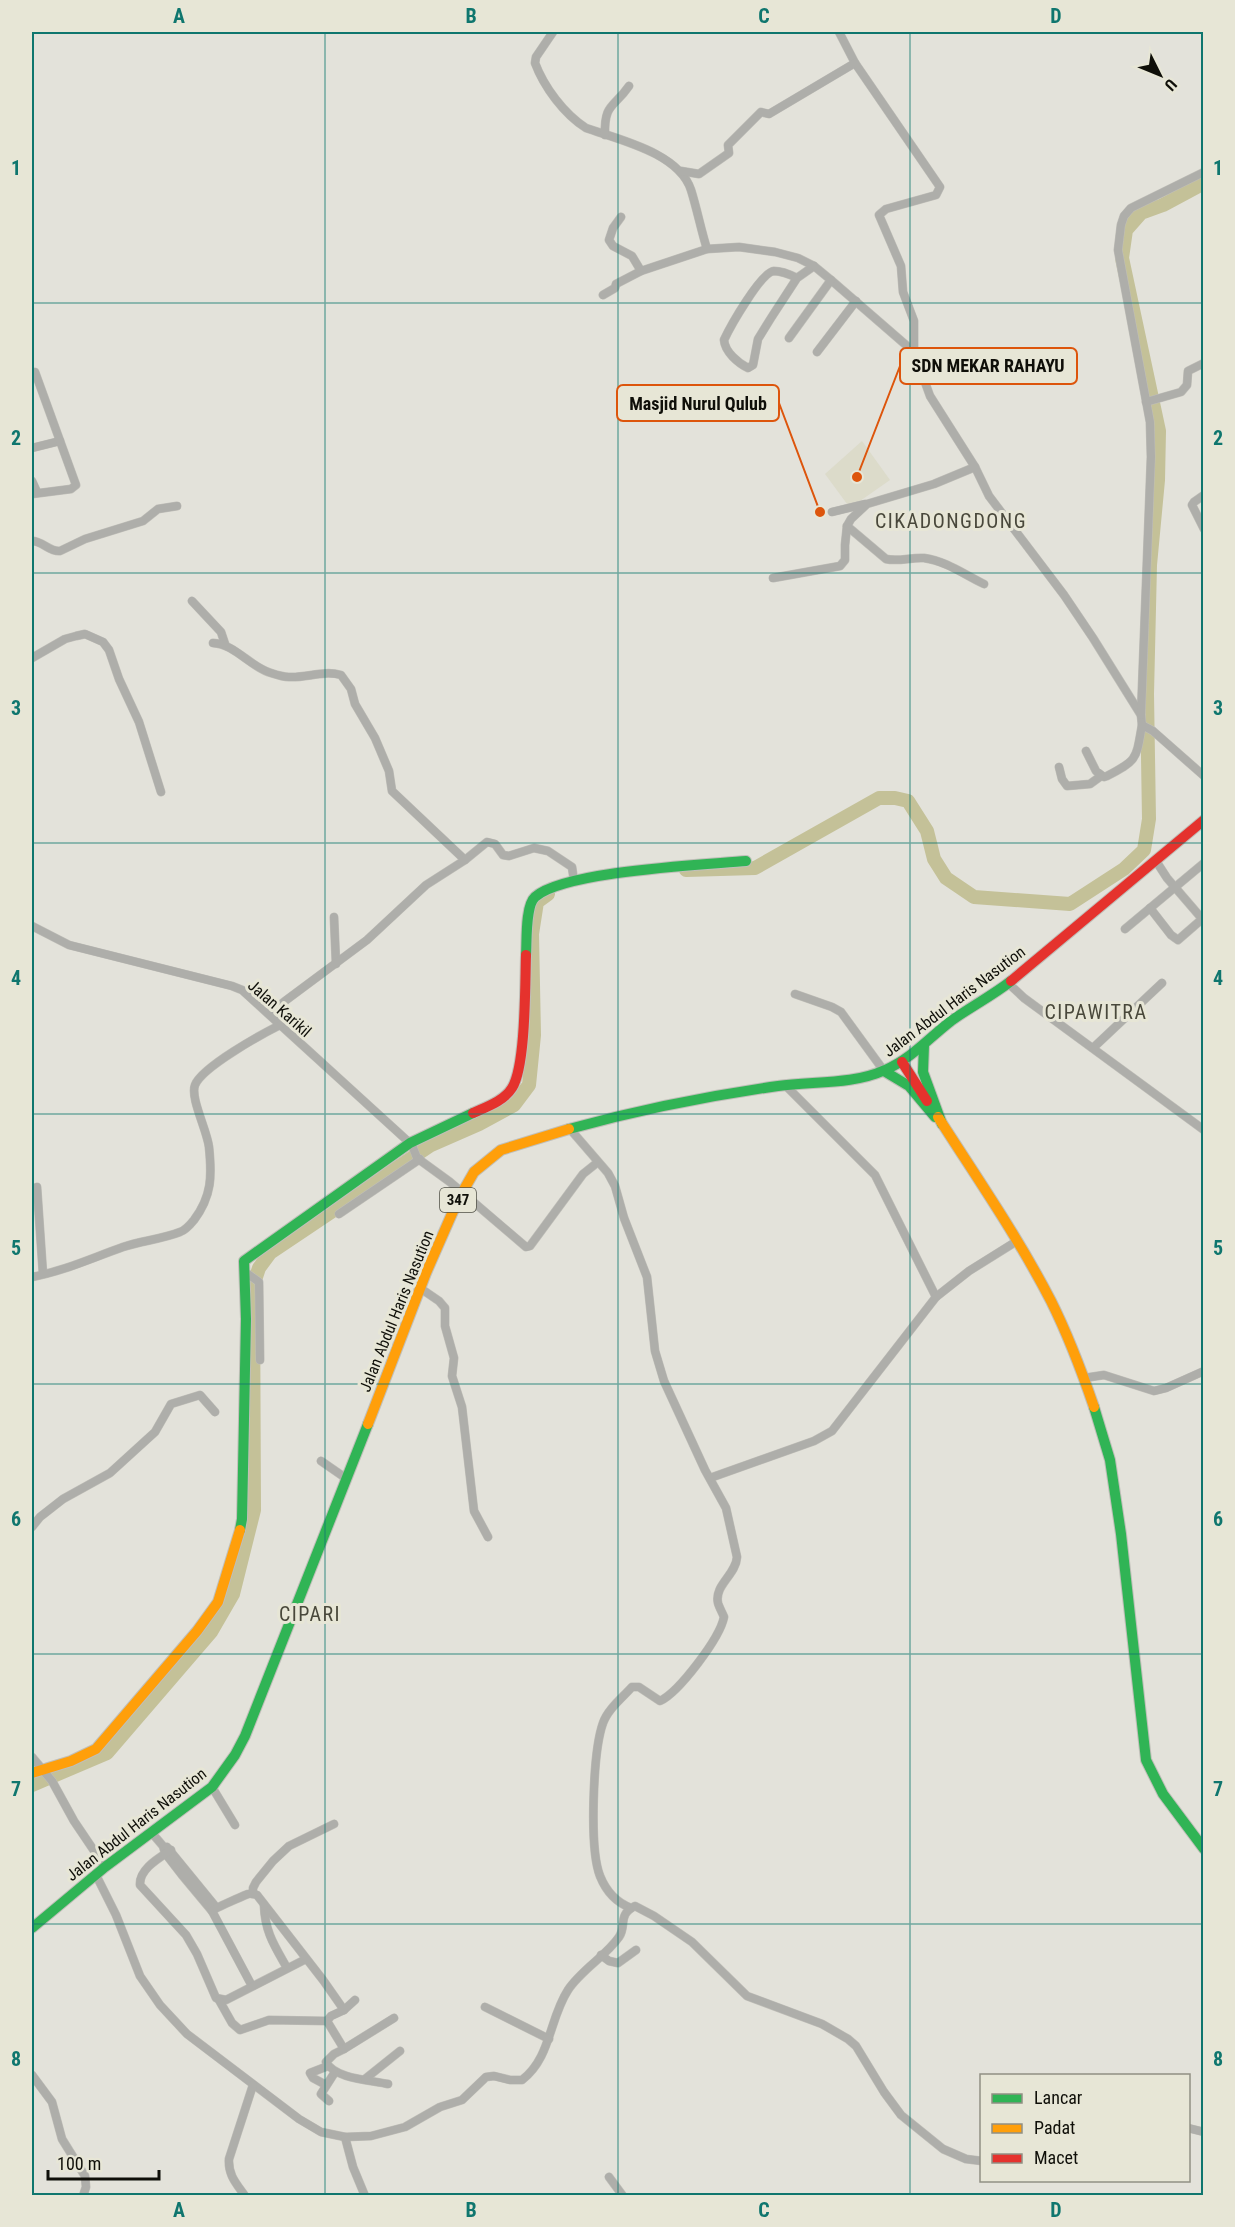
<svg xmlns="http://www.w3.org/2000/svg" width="1235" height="2227" font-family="'Roboto Condensed',sans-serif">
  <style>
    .built { fill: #dcdbca }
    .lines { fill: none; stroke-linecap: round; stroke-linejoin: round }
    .river { stroke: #c4c198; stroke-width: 14 }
    .street-casing { stroke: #c0bfb9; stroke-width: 9 }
    .fast-casing { stroke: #c0bfb9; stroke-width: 12 }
    .slow-casing { stroke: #c0bfb9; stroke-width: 12 }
    .jam-casing { stroke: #c0bfb9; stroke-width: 12 }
    .street { stroke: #aeaeaa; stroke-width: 8 }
    .fast { stroke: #30b455; stroke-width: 10 }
    .slow { stroke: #ff9f0a; stroke-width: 10 }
    .jam { stroke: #e5322d; stroke-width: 10 }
    .grid { fill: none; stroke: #0f766e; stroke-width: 1.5; stroke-opacity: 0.55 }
    .labels { text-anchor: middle; stroke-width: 6; stroke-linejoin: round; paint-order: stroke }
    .shield { fill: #e7e6d6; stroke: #505046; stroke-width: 1.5 }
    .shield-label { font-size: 15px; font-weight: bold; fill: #0f0f09 }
    .street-label { font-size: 16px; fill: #0f0f09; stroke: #e7e6d6 }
    .quarter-label { font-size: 20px; letter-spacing: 1.5px; fill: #49483b; stroke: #e7e6d6 }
    .leader { fill: none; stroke: #dd550c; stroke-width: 2 }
    .callout-dot { fill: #dd550c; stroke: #e7e6d6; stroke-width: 2 }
    .callout { fill: #e7e6d6; stroke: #dd550c; stroke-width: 2 }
    .callout-label { font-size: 18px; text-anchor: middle; font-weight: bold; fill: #0f0f09 }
    .neatline { fill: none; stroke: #0f766e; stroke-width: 2 }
    .grid-label { font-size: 20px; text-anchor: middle; font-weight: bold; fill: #0f766e }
  </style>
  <rect width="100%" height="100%" fill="#e3e2da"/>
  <polygon class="built" points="862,441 890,480 850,508 825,474"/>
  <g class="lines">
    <g class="river">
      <polyline points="686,870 755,868 879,798 895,798 908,801 927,831 934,859 946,878 974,897 1070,904 1124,869 1144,850 1149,819 1147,694 1150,565 1158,480 1159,431 1122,258 1126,230 1141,213 1163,205 1204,183"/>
      <polyline points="32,1785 107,1753 211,1632 233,1594 254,1510 253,1286 259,1268 270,1253 431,1145 479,1124 514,1105 529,1085 534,1035 532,934 537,902 548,894"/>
    </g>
    <defs>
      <g id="street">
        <path d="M 553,32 L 536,57 L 535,63 C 544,87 564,114 586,128 C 620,140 679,153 691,190 C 697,209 701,230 707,249"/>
        <polyline points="839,32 855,63 940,187 936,195 886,209 879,215 901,266 903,292 914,321 914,352"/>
        <path d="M 605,135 C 604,103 614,108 629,86"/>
        <polyline points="681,171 699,174 729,153 728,145 761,112 769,114 855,63"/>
        <polyline points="621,217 613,228 609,240 613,246 632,256 641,271"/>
        <path d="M 797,278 C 791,275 781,271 774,271 C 761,272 730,327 724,340 C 725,352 738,363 748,368 L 753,365 L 758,339 L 771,318 L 797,278 L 814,266"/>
        <polyline points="603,295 615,288 616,284 641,271 707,249 739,247 775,252 798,258 814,266 831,280 914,352 930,396 975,467 989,496 1064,595 1093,638 1141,715 1142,725 1153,731 1204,776"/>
        <polyline points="789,338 831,280"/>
        <polyline points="817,352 856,301"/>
        <polyline points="1146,402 1181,392 1187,385 1188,371 1204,363"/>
        <polyline points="32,448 60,441"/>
        <polyline points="32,481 37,492"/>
        <polyline points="32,494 71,489 76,485 35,372"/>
        <polyline points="1204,495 1194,502 1192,505 1204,529"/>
        <polyline points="832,512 865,504"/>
        <path d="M 847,526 L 886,559 C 899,562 911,557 924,558 C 946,561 965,575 984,584"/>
        <path d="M 32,541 C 43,541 49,552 60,551 L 85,539 L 143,521 L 158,509 L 177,506"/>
        <polyline points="773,578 840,566 845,560 845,545 847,526 851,519 867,504 934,484 975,467"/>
        <polyline points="192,601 221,632 225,644"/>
        <path d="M 213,643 C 235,644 250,667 271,673 C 277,675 283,677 289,677 C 307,678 323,670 341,675 L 351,689 L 355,704 L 375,738 L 389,771 L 392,791 L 465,860"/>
        <polyline points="32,658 65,639 76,636 85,634 103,642 109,650 119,679 139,722 161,792"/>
        <polyline points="1141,715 1151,457 1150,422 1118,250 1121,225 1124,216 1131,208 1204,172"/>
        <path d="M 1086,751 L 1096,771 L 1104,777 L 1107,776 C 1138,760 1136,759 1142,725"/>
        <polyline points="1059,767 1062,779 1067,786 1090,784 1101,776"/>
        <polyline points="1156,861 1167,878 1204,921"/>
        <polyline points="1150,908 1171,935 1178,940 1201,920"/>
        <polyline points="334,917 336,964"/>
        <polyline points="32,926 69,945 232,986 242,990 412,1145 417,1158 450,1182 526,1247 530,1246 583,1174 598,1162"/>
        <polyline points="1125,929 1204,863"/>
        <polyline points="1008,983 1024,998 1204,1130"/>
        <polyline points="795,994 832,1007 841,1012 884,1071"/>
        <polyline points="273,1017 274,1010 285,1001 367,940 426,885 465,860 487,842 495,844 503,855 509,856 534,848 548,851 572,867 574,881"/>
        <polyline points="1093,1048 1162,983"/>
        <polyline points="785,1085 875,1175 936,1297"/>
        <path d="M 570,1129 L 608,1173 L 615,1186 L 624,1218 L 647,1277 L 655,1351 L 664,1381 L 705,1470 L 726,1508 L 737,1557 C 736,1575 714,1585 718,1603 C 719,1607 722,1612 724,1617 C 720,1638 679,1692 660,1701 L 639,1687 L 632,1687 C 622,1698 608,1709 603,1723 C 593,1751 589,1848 600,1876 C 606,1891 615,1902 631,1908"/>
        <polyline points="37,1187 43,1274"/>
        <polyline points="339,1214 420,1159"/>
        <polyline points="245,1272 259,1282 260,1360"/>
        <path d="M 32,1277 C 64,1271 92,1258 123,1247 C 141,1241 162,1239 180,1232 C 186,1230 190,1225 194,1220 C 212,1196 212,1176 209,1147 C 207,1130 190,1098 195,1085 C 202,1067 262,1034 280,1025"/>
        <polyline points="420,1288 439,1301 445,1308 445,1326 454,1358 452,1376 462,1407 474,1511 488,1537"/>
        <polyline points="1084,1378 1104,1375 1154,1391 1166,1388 1204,1371"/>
        <polyline points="321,1461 347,1479"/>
        <polyline points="710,1478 814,1441 832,1431 936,1297 969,1271 1017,1241"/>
        <polyline points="32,1527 40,1517 63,1499 110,1473 155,1432 171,1404 200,1395 215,1412"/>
        <polyline points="32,1757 52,1781 74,1821 105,1867"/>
        <polyline points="212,1787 235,1825"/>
        <polyline points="151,1832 163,1846 165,1853 182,1875 212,1911 252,1986"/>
        <polyline points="167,1847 216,1907"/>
        <path d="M 171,1850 C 159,1858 139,1869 140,1885 L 186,1935 L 197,1954 L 216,1998 L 226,2000 L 306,1959"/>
        <path d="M 96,1875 L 116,1915 L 140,1976 L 160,2005 L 187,2034 L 299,2119 L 321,2132 L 345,2137 L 371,2136 L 405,2127 L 440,2107 L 462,2100 L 486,2077 L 494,2076 L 510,2080 L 522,2080 C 551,2058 549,2019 568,1990 C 581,1970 606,1956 619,1937 C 627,1926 617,1915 635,1906 L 654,1916 L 692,1942 L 747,1996 L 822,2024 L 848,2039 L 856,2046 L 884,2092 L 901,2115 L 943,2149 L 966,2159 L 982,2161"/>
        <polyline points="253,1894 253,1888 256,1882 273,1861 289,1846 334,1824"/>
        <path d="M 264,1905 C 265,1932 274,1945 287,1968"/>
        <path d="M 212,1911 C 215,1908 243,1896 248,1894 C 252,1893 253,1894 257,1895 L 323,1980 L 344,2010 L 331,2016 L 327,2021 L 344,2049 L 334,2054 L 326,2062 C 335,2079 370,2080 388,2084"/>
        <polyline points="601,1955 609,1961 618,1963 636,1950"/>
        <polyline points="219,2000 232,2023 240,2030 269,2020 327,2021"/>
        <polyline points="485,2007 549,2039"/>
        <polyline points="344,2010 355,2000"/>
        <polyline points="344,2049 394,2018"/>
        <polyline points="32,2075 52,2102 62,2139 85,2176 86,2187 83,2196"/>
        <polyline points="365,2079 400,2051"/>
        <polyline points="326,2085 313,2078 310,2073 328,2066"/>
        <polyline points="329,2101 321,2094 335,2072"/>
        <polyline points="1188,2128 1204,2132"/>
        <polyline points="345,2137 353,2167 365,2196"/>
        <polyline points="609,2177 623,2196"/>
        <path d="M 245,2196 C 236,2183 228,2175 229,2159 L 253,2085"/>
      </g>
      <g id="fast">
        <path d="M 526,955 C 527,942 525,906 535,897 C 564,871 702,865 746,861"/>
        <polyline points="924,1045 923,1072 942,1124"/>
        <polyline points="884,1071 909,1086 935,1117"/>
        <path d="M 569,1129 C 638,1110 707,1096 778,1086 C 813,1081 852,1085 885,1070 C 911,1059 929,1038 951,1021 C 970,1007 992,996 1011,981"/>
        <polyline points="1094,1407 1110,1460 1121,1534 1146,1760 1163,1794 1204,1849"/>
        <polyline points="240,1530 242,1519 246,1319 244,1261 410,1143 473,1113"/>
        <polyline points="32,1928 105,1867 212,1787 235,1755 245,1736 368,1424"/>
      </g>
      <g id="slow">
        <path d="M 938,1117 C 977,1178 1018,1237 1051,1301 C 1068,1335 1082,1372 1094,1407"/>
        <polyline points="368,1424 426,1273 458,1200 474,1172 501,1150 569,1129"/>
        <polyline points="32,1773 71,1761 96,1749 197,1631 218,1602 240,1530"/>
      </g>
      <g id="jam">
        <polyline points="1011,981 1204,820"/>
        <polyline points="902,1062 927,1101"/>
        <path d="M 473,1113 C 486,1107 504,1101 512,1088 C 526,1066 525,984 526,955"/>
      </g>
    </defs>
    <use href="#street" class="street-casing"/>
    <use href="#fast" class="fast-casing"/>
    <use href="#slow" class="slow-casing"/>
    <use href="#jam" class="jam-casing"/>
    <use href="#street" class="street"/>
    <use href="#fast" class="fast"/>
    <use href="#slow" class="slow"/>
    <use href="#jam" class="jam"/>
  </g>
  <path class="grid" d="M 325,32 L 325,2196M 618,32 L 618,2196M 910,32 L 910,2196M 32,303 L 1204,303M 32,573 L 1204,573M 32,843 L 1204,843M 32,1114 L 1204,1114M 32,1384 L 1204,1384M 32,1654 L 1204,1654M 32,1924 L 1204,1924"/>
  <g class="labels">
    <rect class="shield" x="440" y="1188" width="36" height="24" rx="4.5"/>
    <g class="shield-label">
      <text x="458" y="1205">347</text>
    </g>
    <g class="street-label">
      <text transform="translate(954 1001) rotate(-37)" y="6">Jalan Abdul Haris Nasution</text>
      <text transform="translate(280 1008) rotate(41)" y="6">Jalan Karikil</text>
      <text transform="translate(396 1311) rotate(-68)" y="6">Jalan Abdul Haris Nasution</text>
      <text transform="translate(136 1824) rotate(-38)" y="6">Jalan Abdul Haris Nasution</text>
    </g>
    <g class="quarter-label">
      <text x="951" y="528">CIKADONGDONG</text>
      <text x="1096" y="1019">CIPAWITRA</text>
      <text x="310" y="1621">CIPARI</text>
    </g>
  </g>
  <path class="leader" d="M857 477L900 366M820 512L779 403"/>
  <g class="callout-dot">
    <circle cx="857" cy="477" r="6"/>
    <circle cx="820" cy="512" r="6"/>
  </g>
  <g class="callout">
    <rect x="900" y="348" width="177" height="36" rx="6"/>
    <rect x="617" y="385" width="162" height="36" rx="6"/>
  </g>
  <g class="callout-label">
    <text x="988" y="372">SDN MEKAR RAHAYU</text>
    <text x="698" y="410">Masjid Nurul Qulub</text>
  </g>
  <rect width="1235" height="2227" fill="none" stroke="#e7e6d6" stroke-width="66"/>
  <rect x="980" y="2074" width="210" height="108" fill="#e7e6d6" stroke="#919084" stroke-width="1.5"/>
  <rect x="992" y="2094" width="30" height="9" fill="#30b455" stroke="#919084" stroke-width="1.5"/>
  <text x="1034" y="2104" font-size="18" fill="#0f0f09">Lancar</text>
  <rect x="992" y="2124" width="30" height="9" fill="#ff9f0a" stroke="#919084" stroke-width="1.5"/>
  <text x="1034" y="2134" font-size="18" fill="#0f0f09">Padat</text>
  <rect x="992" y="2154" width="30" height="9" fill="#e5322d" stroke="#919084" stroke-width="1.5"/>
  <text x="1034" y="2164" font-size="18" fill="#0f0f09">Macet</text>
  <g transform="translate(1160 75) rotate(133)" stroke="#e7e6d6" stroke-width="4.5" paint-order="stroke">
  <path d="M0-4.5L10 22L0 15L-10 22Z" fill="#0f0f09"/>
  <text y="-9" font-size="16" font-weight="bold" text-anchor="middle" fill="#0f0f09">U</text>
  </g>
  <path d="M48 2170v9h111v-9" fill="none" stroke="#0f0f09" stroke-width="3"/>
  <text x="57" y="2170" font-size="18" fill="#0f0f09" stroke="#e7e6d6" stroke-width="4.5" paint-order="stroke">100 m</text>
  <rect x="33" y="33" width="1169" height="2161" class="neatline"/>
  <g class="grid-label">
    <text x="179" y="23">A</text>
    <text x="471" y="23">B</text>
    <text x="764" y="23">C</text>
    <text x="1056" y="23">D</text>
    <text x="16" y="175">1</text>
    <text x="1218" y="175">1</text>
    <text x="16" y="445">2</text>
    <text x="1218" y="445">2</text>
    <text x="16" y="715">3</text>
    <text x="1218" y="715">3</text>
    <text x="16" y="985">4</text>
    <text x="1218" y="985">4</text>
    <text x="16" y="1255">5</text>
    <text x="1218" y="1255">5</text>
    <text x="16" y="1526">6</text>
    <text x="1218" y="1526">6</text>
    <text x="16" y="1796">7</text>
    <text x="1218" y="1796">7</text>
    <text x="16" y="2066">8</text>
    <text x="1218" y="2066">8</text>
    <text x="179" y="2217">A</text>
    <text x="471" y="2217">B</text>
    <text x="764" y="2217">C</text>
    <text x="1056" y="2217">D</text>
  </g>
</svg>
